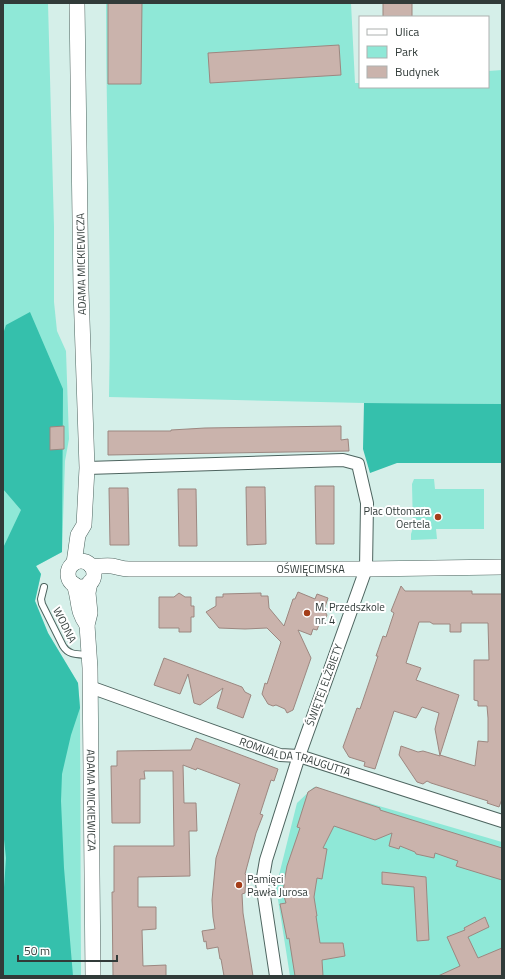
<svg xmlns="http://www.w3.org/2000/svg" width="505" height="979" font-family="'Titillium Web',sans-serif">
  <style>
    .green { fill: #8fe8d7 }
    .forest { fill: #35c0ac }
    .building { fill: #cab3ac; stroke: #9c8780; fill-rule: evenodd }
    .lines { fill: none; stroke-linecap: round; stroke-linejoin: round }
    .service-casing { stroke: #4d645f; stroke-width: 8 }
    .minor-casing { stroke: #4d645f; stroke-width: 14 }
    .tertiary-casing { stroke: #4d645f; stroke-width: 16 }
    .service { stroke: #fff; stroke-width: 6 }
    .minor { stroke: #fff; stroke-width: 12 }
    .tertiary { stroke: #fff; stroke-width: 15 }
    .poi-dot { fill: #a43d19; stroke: #fff; stroke-width: 1.5 }
    .labels { text-anchor: middle; stroke-width: 4; stroke-linejoin: round; paint-order: stroke }
    .street-label { font-size: 11px; fill: #313b39; stroke: #fff }
    .poi-label { font-size: 11px; fill: #313b39; stroke: #fff; text-anchor: start }
  </style>
  <rect width="100%" height="100%" fill="#d5efe9"/>
  <g class="green">
    <polygon points="3,3 48,3 54,227 54,302 57,331 66,351 69,439 65,461 62,552 36,566 41,574 35,601 48,633 78,683 80,708 81,976 3,976"/>
    <path d="M 106,3 L 351,3 L 355,83 L 360,83 L 360,87 L 488,87 L 488,71 L 502,70 L 502,404 L 364,403 L 109,397 C 112,266 106,134 106,3 Z"/>
    <polygon points="414,479 434,479 435,489 484,489 484,529 436,529 437,539 411,540 411,534 413,528 412,484"/>
    <polygon points="314,787 502,842 502,976 290,976 276,887 297,803"/>
  </g>
  <g class="forest">
    <polygon points="30,312 63,389 62,552 36,566 41,574 35,601 48,633 78,683 80,708 71,735 62,774 61,801 64,868 73,976 3,976 3,902 6,858 3,830 3,548 21,510 3,489 3,334 6,325"/>
    <polygon points="364,403 502,404 502,463 397,463 370,473 363,449"/>
  </g>
  <g class="building">
    <polygon points="108,3 142,3 141,84 108,84"/>
    <rect x="383" y="3" width="29" height="14"/>
    <polygon points="339,45 341,75 210,83 208,53"/>
    <polygon points="64,426 64,449 50,450 50,427"/>
    <polygon points="341,426 341,440 348,439 349,451 108,455 108,431 171,431 171,430 205,428"/>
    <polygon points="315,486 334,486 334,544 316,544"/>
    <polygon points="246,487 265,487 266,544 247,545"/>
    <polygon points="109,488 128,488 129,545 110,545"/>
    <polygon points="178,489 196,489 197,546 179,546"/>
    <path d="M 401,586 L 405,591 L 472,591 L 472,594 L 502,594 L 502,799 L 499,807 L 487,803 L 488,801 L 431,783 L 427,781 L 423,784 L 417,782 L 399,755 L 401,746 L 418,752 L 423,751 L 440,756 L 435,729 L 439,713 L 422,707 L 416,718 L 394,711 L 375,769 L 364,766 L 365,762 L 349,757 L 343,747 L 357,708 L 360,709 L 378,656 L 376,656 L 383,636 L 386,637 L 394,613 L 391,611 ZM 419,622 L 430,622 L 433,624 L 450,624 L 450,632 L 461,632 L 461,623 L 488,623 L 489,660 L 474,660 L 474,700 L 478,701 L 478,706 L 487,706 L 488,718 L 488,742 L 478,741 L 475,766 L 440,755 L 459,695 L 416,680 L 421,668 L 406,663 Z"/>
    <polygon points="298,592 315,599 317,594 328,598 324,610 327,615 325,620 320,622 317,630 313,629 311,635 298,630 311,658 293,710 287,713 285,709 276,705 273,706 268,704 262,694 265,683 267,684 281,642 267,628 245,629 219,628 206,612 216,606 216,597 223,597 223,594 261,593 261,596 268,596 269,608 284,626 293,599 295,599"/>
    <polygon points="179,593 185,597 191,597 191,606 194,606 194,617 191,617 191,632 179,632 179,628 159,628 159,597 174,597"/>
    <polygon points="164,658 242,687 245,692 251,695 243,718 217,708 223,688 200,705 194,703 188,674 180,694 154,685"/>
    <polygon points="196,738 278,769 274,781 271,780 260,814 263,815 256,833 245,874 246,875 245,893 242,894 243,913 253,976 224,976 221,959 220,959 218,947 207,949 206,941 204,942 202,931 215,929 213,917 212,900 216,858 240,784 197,768 196,770 183,765 184,803 196,803 197,831 189,831 190,876 138,877 138,907 156,907 156,929 142,930 143,966 166,965 166,976 113,976 112,892 114,892 114,846 174,846 173,771 144,771 145,779 140,779 140,823 112,823 111,766 117,766 117,751 191,750"/>
    <polygon points="316,787 380,808 380,810 502,848 502,880 456,866 458,861 435,853 434,858 416,854 415,852 400,846 399,849 389,846 392,833 375,840 334,826 323,848 327,849 322,879 317,878 314,897 317,916 316,916 320,943 343,943 345,956 322,960 323,976 295,976 289,938 287,939 280,904 286,903 283,893 285,877 287,866 300,828 297,827 308,792"/>
    <polygon points="382,872 426,877 429,940 417,941 414,887 382,884"/>
    <polygon points="485,917 489,927 468,937 478,958 502,948 502,976 438,976 460,966 447,937 465,930 464,928"/>
  </g>
  <g class="lines">
    <defs>
      <path id="service" d="M 44,587 L 41,599 L 42,604 L 63,646 C 69,656 79,654 89,655"/>
      <g id="minor">
        <polyline points="87,468 343,460 358,464 367,503 366,569 299,756 266,860 262,883 276,976"/>
        <path id="s1" d="M 90,687 L 280,755 L 299,756 L 502,821"/>
      </g>
      <g id="tertiary">
        <circle cx="81" cy="574" r="13"/>
        <polyline points="74,563 78,535 84,525 87,468 81,290 77,3"/>
        <path id="s2" d="M 91,566 C 98,567 105,565 112,566 C 119,567 121,569 129,569 L 366,569 L 502,567"/>
        <path id="s3" d="M 90,582 L 88,593 L 90,613 L 87,625 L 90,668 L 93,976"/>
        <path d="M 74,584 C 80,600 76,610 87,625"/>
      </g>
    </defs>
    <use href="#service" class="service-casing"/>
    <use href="#minor" class="minor-casing"/>
    <use href="#tertiary" class="tertiary-casing"/>
    <use href="#service" class="service"/>
    <use href="#minor" class="minor"/>
    <use href="#tertiary" class="tertiary"/>
  </g>
  <g class="poi-dot">
    <circle cx="438" cy="517" r="4"/>
    <circle cx="307" cy="613" r="4"/>
    <circle cx="239" cy="885" r="4"/>
  </g>
  <g class="labels">
    <g class="street-label">
      <text transform="translate(81 264) rotate(-91)" y="4">ADAMA MICKIEWICZA</text>
      <text dy="4" stroke="none"><textPath href="#s2" startOffset="220">OŚWIĘCIMSKA</textPath></text>
      <text transform="translate(65 625) rotate(63)" y="4">WODNA</text>
      <text transform="translate(324 685) rotate(-70)" y="4">ŚWIĘTEJ ELŻBIETY</text>
      <text dy="4" stroke="none"><textPath href="#s1" startOffset="217">ROMUALDA TRAUGUTTA</textPath></text>
      <text dy="4" stroke="none"><textPath href="#s3" startOffset="219">ADAMA MICKIEWICZA</textPath></text>
    </g>
    <g class="poi-label">
      <text x="430" y="515" text-anchor="end">Plac Ottomara<tspan x="430" dy="13">Oertela</tspan></text>
      <text x="315" y="611">M. Przedszkole<tspan x="315" dy="13">nr. 4</tspan></text>
      <text x="247" y="883">Pamięci<tspan x="247" dy="13">Pawła Jurosa</tspan></text>
    </g>
  </g>
  <rect width="505" height="979" fill="none" stroke="#313b39" stroke-width="8"/>
  <rect x="359" y="16" width="130" height="72" fill="#ffffff" stroke="#adb1b0"/>
  <rect x="367" y="29" width="20" height="6" fill="#ffffff" stroke="#adb1b0"/>
  <text x="395" y="36" font-size="12" fill="#313b39">Ulica</text>
  <rect x="367" y="46" width="20" height="12" fill="#8fe8d7" stroke="#adb1b0"/>
  <text x="395" y="56" font-size="12" fill="#313b39">Park</text>
  <rect x="367" y="66" width="20" height="12" fill="#cab3ac" stroke="#adb1b0"/>
  <text x="395" y="76" font-size="12" fill="#313b39">Budynek</text>
  <path d="M18 955v6h99v-6" fill="none" stroke="#313b39" stroke-width="2"/>
  <text x="24" y="955" font-size="12" fill="#313b39" stroke="#ffffff" stroke-width="3" paint-order="stroke">50 m</text>
</svg>
